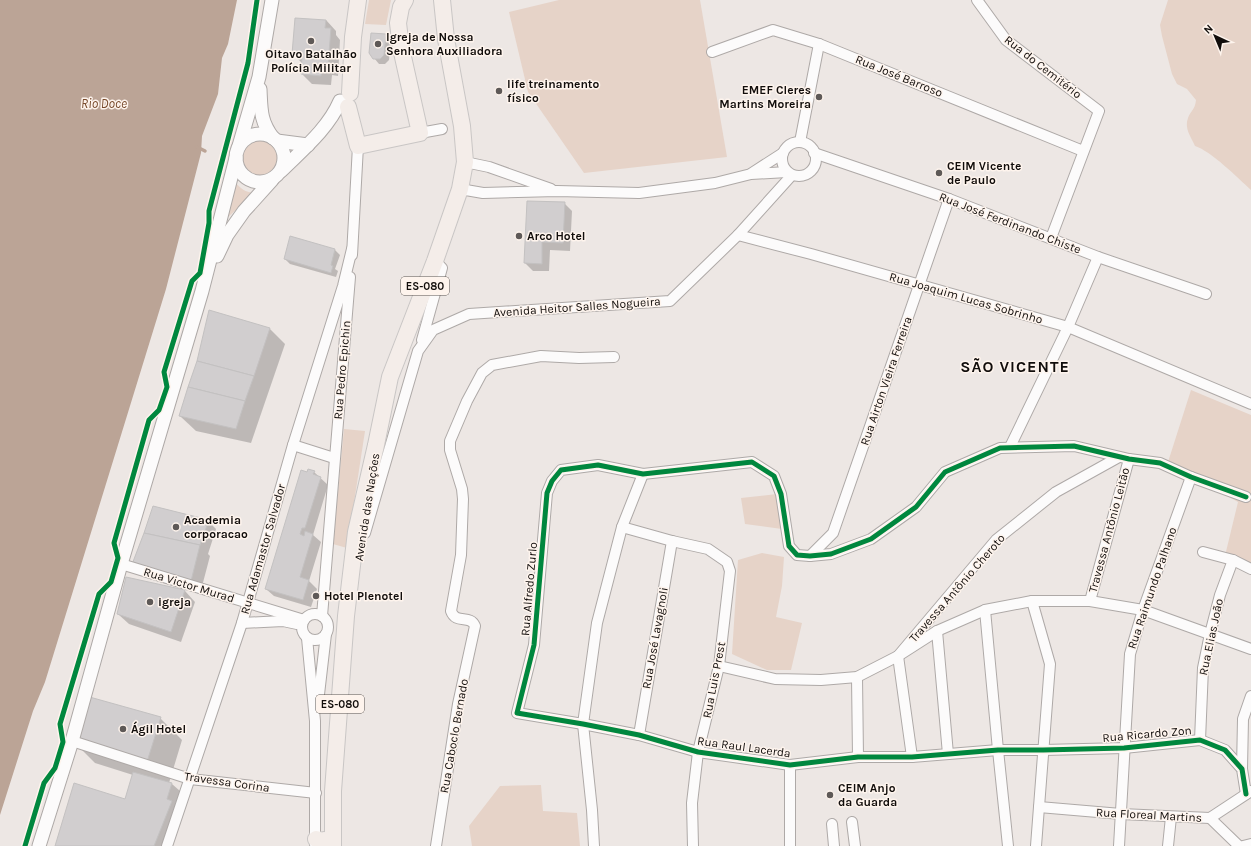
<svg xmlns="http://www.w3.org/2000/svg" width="1251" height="846" font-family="Karla,sans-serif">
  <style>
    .green { fill: #e6d3c8 }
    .water { fill: #bba496 }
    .shadow { fill: #0003 }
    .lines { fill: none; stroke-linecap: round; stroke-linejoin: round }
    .stream { stroke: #bba496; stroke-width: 3.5 }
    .building { fill: #d1cecf; stroke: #c3c1c1 }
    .minor-casing { stroke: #aea9a7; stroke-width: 12 }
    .tertiary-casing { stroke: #aea9a7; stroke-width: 15 }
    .primary-casing { stroke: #c9c6c5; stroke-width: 18 }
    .minor { stroke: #fcfbfb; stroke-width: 10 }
    .tertiary { stroke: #fcfbfb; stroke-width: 13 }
    .primary { stroke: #f4ede9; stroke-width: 16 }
    .cycleway-casing { stroke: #fef4ed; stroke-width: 8 }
    .cycleway { stroke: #00873e; stroke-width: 5 }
    .poi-dot { fill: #5e5957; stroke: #fef4ed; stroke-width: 1.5 }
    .labels { text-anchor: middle; stroke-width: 3; stroke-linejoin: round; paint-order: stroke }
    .shield { fill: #fef4ed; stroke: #58524f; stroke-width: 1 }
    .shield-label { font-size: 11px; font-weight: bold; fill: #110d0b }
    .poi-label { font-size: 12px; font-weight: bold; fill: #110d0b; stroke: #fef4ed; text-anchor: start }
    .street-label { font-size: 12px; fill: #110d0b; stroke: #fef4ed }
    .water-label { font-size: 13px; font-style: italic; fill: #77492b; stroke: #fef4ed }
    .district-label { font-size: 16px; font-weight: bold; letter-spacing: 1px; fill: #110d0b; stroke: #fef4ed }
  </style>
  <rect width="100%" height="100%" fill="#ede7e4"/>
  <g class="green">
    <polygon points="369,0 391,0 386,25 365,24"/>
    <polygon points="559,0 700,0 727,157 584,173 528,92 509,12"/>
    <path d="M 1168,0 L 1251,0 L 1251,190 C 1238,178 1211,151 1195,146 C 1191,137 1184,128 1188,118 C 1191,110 1195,110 1196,100 L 1187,89 L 1177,84 L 1172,74 L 1162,36 L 1160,25 Z"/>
    <circle cx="261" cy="159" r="19"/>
    <path d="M 235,182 C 241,189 245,192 254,193 L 226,219 Z"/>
    <polygon points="1191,390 1251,415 1251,574 1224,560 1238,502 1168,462"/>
    <polygon points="344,429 365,431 347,548 333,544"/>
    <polygon points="777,494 782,529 745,524 741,498"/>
    <polygon points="762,553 784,557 782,586 776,617 802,623 791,670 767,670 732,654 738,560"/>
    <polygon points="541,785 543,811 577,813 580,846 472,846 469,826 500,786"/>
  </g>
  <polygon class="water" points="0,0 237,0 228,44 222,58 218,94 202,136 201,153 166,289 45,682 33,711 0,815"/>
  <g class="shadow">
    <polygon points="326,20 336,31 336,35 340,40 338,76 332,75 331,85 312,84 302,74 302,63 293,54"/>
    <polygon points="386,35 391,40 389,60 385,64 379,64 374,58"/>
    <polygon points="564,203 572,211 570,251 550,250 549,271 533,271 525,263"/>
    <polygon points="335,250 340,255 335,269 338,271 336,277 290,264 285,259"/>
    <polygon points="269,328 285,344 251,443 196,431 180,416"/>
    <polygon points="314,472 328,485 313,535 321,542 309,581 317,589 311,607 274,596 266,589 308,473"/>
    <polygon points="208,521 216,529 208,554 210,556 200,594 143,577 132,567"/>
    <polygon points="185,591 195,602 181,642 129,624 118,614"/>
    <polygon points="160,718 182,740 169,783 172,784 180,791 175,805 179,810 165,846 56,846 126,800 133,775 95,763 73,741"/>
  </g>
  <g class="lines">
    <polyline class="stream" points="197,147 205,151"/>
  </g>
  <g class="building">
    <polygon points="295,18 326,20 325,28 331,28 328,66 322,65 321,76 301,74 302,55 292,54"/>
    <polygon points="371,33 386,34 384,55 380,59 373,59 369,53"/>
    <polygon points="527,201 565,202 563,243 542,242 542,264 524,263"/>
    <polygon points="290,236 335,249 331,265 333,266 331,273 284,259"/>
    <polygon points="209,310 270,328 254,376 197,361"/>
    <polygon points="197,361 254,376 245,401 188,387"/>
    <polygon points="188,387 245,401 236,429 179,416"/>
    <polygon points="308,469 315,471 313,474 321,477 305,528 302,528 300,534 304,536 305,531 313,534 300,577 309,580 303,600 265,589 301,470 307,472"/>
    <polygon points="153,506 209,520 200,545 144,533"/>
    <polygon points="144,533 200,545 190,585 131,567"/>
    <polygon points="126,577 185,590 171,632 117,614"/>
    <polygon points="86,696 161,717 146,765 72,741"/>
    <polygon points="133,772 172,783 167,799 172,801 154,846 55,846 74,783 125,799"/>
  </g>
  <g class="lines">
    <defs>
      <g id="minor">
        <polyline points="977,0 1006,40 1099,111 1051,238"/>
        <polyline points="712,52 773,30 819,44 1083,151"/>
        <polyline points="420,133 442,129"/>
        <polyline points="800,142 819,44"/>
        <circle cx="799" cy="159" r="17"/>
        <polyline points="814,153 949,199 1098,257 1206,294"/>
        <polyline points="465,162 489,167 551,189"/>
        <polyline points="752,173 783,153"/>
        <polyline points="460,189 483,193 557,191 639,193 715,183 751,174 787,172"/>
        <polyline points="738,235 811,254 1068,327 1251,404"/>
        <polyline points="352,255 358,146"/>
        <polyline points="422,340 442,268 435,261"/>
        <polyline points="293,445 334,458"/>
        <polyline points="1010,447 1068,327 1098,257"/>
        <polyline points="622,527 672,541 708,549 727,562 730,571 719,666 698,752 692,803 693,846"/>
        <polyline points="365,533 418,351 433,330 469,314 670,301 738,235 792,175"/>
        <polyline points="1203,552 1233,560 1251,569"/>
        <polyline points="810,556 833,533 949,199"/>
        <polyline points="121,564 304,620"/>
        <polyline points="1032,601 1050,664 1036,846"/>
        <polyline points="1090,601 1129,459"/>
        <polyline points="985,610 998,750 1008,846"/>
        <circle cx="315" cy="627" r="13"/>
        <polyline points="322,616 350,277"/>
        <polyline points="242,623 283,621 297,624"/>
        <polyline points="937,631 948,754"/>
        <polyline points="307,638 315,721 315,844"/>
        <polyline points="719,666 775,679 821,680 857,677 898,656 937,631 985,610 1032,601 1090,601 1143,610 1251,649"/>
        <polyline points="857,677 858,757"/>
        <polyline points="318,703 326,634"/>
        <polyline points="639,735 672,541"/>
        <polyline points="1200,740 1203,668 1210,634 1220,595 1233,560"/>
        <polyline points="72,741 190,779 316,793"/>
        <polyline points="912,757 898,656 996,540 1056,492 1119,457"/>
        <polyline points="1242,769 1243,719 1251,696"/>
        <polyline points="1246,794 1242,769 1225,750 1200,740 1124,748 1043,750 998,750 912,757 858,757 790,765 698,752 639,735 583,724 517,713 534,645 547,493 552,481 561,470 598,465 643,474 752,462 774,476 781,494 789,546 797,555 810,556 831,554 871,539 916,507 945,472 1000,448 1074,446 1129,459 1160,463 1191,477 1246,497"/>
        <polyline points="1039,807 1121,814 1210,818 1251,791"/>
        <polyline points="1210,818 1239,846"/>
        <polyline points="852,822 855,846"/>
        <polyline points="832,824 834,846"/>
        <polyline points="167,846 242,623 293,445 343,286 352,249"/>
        <path d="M 436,846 L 458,704 L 475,626 C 470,614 456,625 451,611 L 461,555 L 463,499 L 462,489 L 450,450 L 450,441 L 467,401 L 482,373 L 492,365 L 541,356 L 579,358 L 614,357"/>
        <polyline points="594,846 592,810 583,724 597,623 622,527 643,474"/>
        <polyline points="790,846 790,765"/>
        <polyline points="1119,846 1130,654 1143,610 1191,477"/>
        <polyline points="1168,846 1171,817"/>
        <polyline points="1243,846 1251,844"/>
      </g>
      <g id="tertiary">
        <path d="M 260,89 C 261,109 260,121 273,138"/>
        <circle cx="260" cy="158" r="24"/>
        <polyline points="277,141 308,145"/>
        <polyline points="239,146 259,77 272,0"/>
        <path d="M 281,171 C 302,150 328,129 340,101"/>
        <polyline points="217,256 227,235 244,211 272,180"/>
        <polyline points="39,846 72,741 121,564 202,291 236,158"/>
      </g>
      <g id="primary">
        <polyline points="350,93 353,37 358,0"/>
        <polyline points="348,107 358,146 420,133 401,48 398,23 401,7 405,0"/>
        <polyline points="316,839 321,841 324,840"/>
        <polyline points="333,846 333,791 346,616 356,532 376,445 390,377 435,261 460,189 465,162 462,126 446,39 442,0"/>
      </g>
    </defs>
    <use href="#minor" class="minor-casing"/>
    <use href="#tertiary" class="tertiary-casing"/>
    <use href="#primary" class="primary-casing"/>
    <use href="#minor" class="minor"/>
    <use href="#tertiary" class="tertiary"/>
    <use href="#primary" class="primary"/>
    <defs>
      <g id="cycleway">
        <polyline points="1246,794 1242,769 1225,750 1200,740 1124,748 1043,750 998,750 912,757 858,757 790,765 698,752 639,735 583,724 517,713 534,645 547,493 552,481 561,470 598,465 643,474 752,462 774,476 781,494 789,546 797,555 810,556 831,554 871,539 916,507 945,472 1000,448 1074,446 1129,459 1160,463 1191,477 1246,497"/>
        <polyline points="25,846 44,783 55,768 63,742 60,724 99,594 111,582 118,558 114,543 149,420 159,410 167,387 164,372 192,281 200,273 209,223 209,211 248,63 257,0"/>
      </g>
    </defs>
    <use href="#cycleway" class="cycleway-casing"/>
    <use href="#cycleway" class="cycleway"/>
  </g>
  <g class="poi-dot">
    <circle cx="311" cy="41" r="4"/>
    <circle cx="378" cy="44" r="4"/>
    <circle cx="499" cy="91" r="4"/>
    <circle cx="819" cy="97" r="4"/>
    <circle cx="939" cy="173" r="4"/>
    <circle cx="519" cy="236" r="4"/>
    <circle cx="176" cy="527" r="4"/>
    <circle cx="316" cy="596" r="4"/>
    <circle cx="150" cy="602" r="4"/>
    <circle cx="123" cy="729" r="4"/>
    <circle cx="830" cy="795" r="4"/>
  </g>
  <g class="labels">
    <g class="shield">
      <rect x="401" y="277" width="48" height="18" rx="3"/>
      <rect x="316" y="695" width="48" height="18" rx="3"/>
    </g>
    <g class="shield-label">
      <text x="425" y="290">ES-080</text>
      <text x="340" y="708">ES-080</text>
    </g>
    <g class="poi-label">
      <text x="386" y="41">Igreja de Nossa<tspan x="386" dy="14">Senhora Auxiliadora</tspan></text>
      <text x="311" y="58" text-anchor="middle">Oitavo Batalhão<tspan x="311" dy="14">Polícia Militar</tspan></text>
      <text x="507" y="88">life treinamento<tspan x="507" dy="14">físico</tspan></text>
      <text x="811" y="94" text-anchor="end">EMEF Cleres<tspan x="811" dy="14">Martins Moreira</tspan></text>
      <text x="947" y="170">CEIM Vicente<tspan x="947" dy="14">de Paulo</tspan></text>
      <text x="527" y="240">Arco Hotel</text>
      <text x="184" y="524">Academia<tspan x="184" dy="14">corporacao</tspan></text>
      <text x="324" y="600">Hotel Plenotel</text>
      <text x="158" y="606">igreja</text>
      <text x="131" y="733">Ágil Hotel</text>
      <text x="838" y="792">CEIM Anjo<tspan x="838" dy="14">da Guarda</tspan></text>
    </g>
    <g class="street-label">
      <text transform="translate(1043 67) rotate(38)" y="4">Rua do Cemitério</text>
      <text transform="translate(899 76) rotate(22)" y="4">Rua José Barroso</text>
      <text transform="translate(1010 223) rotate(21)" y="4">Rua José Ferdinando Chiste</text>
      <text transform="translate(966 298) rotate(16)" y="4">Rua Joaquim Lucas Sobrinho</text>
      <text transform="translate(577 307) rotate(-4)" y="4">Avenida Heitor Salles Nogueira</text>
      <text transform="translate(342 370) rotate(-85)" y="4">Rua Pedro Epichin</text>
      <text transform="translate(886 381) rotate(-71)" y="4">Rua Airton Vieira Ferreira</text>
      <text transform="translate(367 507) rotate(-81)" y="4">Avenida das Nações</text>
      <text transform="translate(1109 530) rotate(-75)" y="4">Travessa Antônio Leitão</text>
      <text transform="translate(263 549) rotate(-74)" y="4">Rua Adamastor Salvador</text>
      <text transform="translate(189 585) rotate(17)" y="4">Rua Victor Murad</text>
      <text transform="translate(957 588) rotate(-49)" y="4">Travessa Antônio Cheroto</text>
      <text transform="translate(1152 588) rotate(-71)" y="4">Rua Raimundo Palhano</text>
      <text transform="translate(529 589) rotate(-85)" y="4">Rua Alfredo Zurlo</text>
      <text transform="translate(1211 637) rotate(-78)" y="4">Rua Elias João</text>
      <text transform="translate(655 638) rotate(-80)" y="4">Rua José Lavagnoli</text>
      <text transform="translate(714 680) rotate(-79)" y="4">Rua Luis Prest</text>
      <text transform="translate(1147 734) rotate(-5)" y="4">Rua Ricardo Zon</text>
      <text transform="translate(454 736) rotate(-80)" y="4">Rua Caboclo Bernado</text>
      <text transform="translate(744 747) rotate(8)" y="4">Rua Raul Lacerda</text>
      <text transform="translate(227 782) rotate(8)" y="4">Travessa Corina</text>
      <text transform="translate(1149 815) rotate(3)" y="4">Rua Floreal Martins</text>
    </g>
    <g class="water-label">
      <text x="104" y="108">Rio Doce</text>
    </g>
    <g class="district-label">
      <text x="1015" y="372">SÃO VICENTE</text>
    </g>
  </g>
  <g transform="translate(1215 36) rotate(316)" stroke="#fef4ed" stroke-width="3" paint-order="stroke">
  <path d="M0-3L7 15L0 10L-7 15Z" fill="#110d0b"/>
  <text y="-6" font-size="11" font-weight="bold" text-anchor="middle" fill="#110d0b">N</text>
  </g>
</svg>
